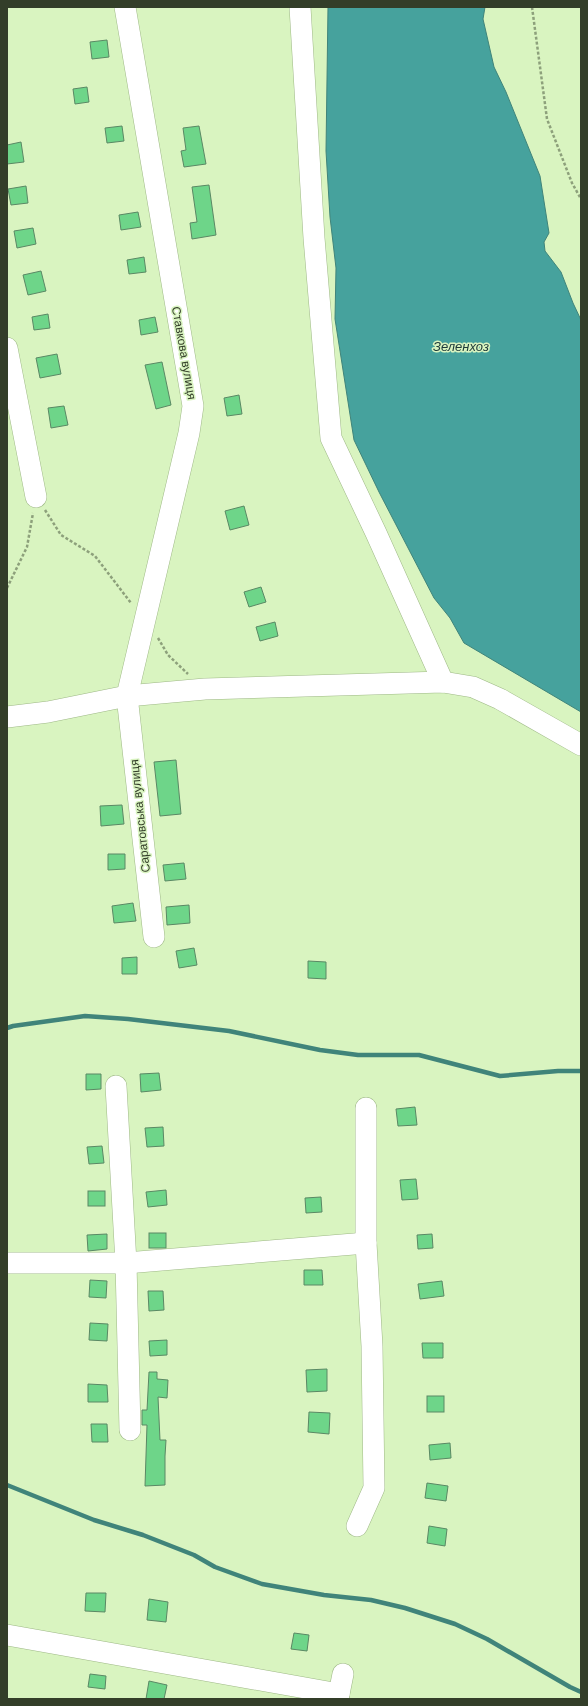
<svg xmlns="http://www.w3.org/2000/svg" width="588" height="1706" font-family="Helvetica,sans-serif">
  <style>
    .water { fill: #46a29d; stroke: #40847a }
    .lines { fill: none; stroke-linecap: round; stroke-linejoin: round }
    .stream { stroke: #40847a; stroke-width: 4.5 }
    .building { fill: #6ed589; stroke: #5a8864 }
    .minor-casing { stroke: #9eb886; stroke-width: 22 }
    .path { stroke: #8da07b; stroke-width: 2.5; stroke-dasharray: 3 2; stroke-linecap: butt }
    .minor { stroke: #fff; stroke-width: 21 }
    .labels { text-anchor: middle; stroke-width: 3; stroke-linejoin: round; paint-order: stroke }
    .street-label { font-size: 12px; fill: #333e29; stroke: #d9f4c0 }
    .water-label { font-size: 13px; font-style: italic; fill: #1c3938; stroke: #d9f4c0 }
  </style>
  <rect width="100%" height="100%" fill="#d9f4c0"/>
  <polygon class="water" points="328,7 485,7 483,19 494,67 506,92 540,176 549,233 544,242 545,251 561,272 573,303 581,320 581,712 464,643 450,618 434,598 379,492 354,440 335,319 336,268 330,217 326,151"/>
  <g class="lines">
    <g class="stream">
      <polyline points="7,1028 13,1026 85,1016 128,1019 229,1031 320,1050 358,1055 419,1055 500,1076 558,1071 581,1071"/>
      <polyline points="7,1485 94,1520 143,1535 194,1555 215,1567 262,1584 324,1595 371,1600 405,1608 455,1624 487,1639 570,1687 581,1692"/>
    </g>
  </g>
  <g class="building">
    <polygon points="107,40 109,57 92,59 90,42"/>
    <polygon points="87,87 89,102 75,104 73,89"/>
    <polygon points="122,126 124,141 107,143 105,128"/>
    <polygon points="199,126 206,164 184,167 181,151 186,150 183,128"/>
    <polygon points="21,142 24,162 7,164 7,145"/>
    <polygon points="209,185 216,235 192,239 190,223 197,222 192,187"/>
    <polygon points="26,186 28,203 11,205 8,189"/>
    <polygon points="138,212 141,227 121,230 119,215"/>
    <polygon points="33,228 36,244 17,248 14,231"/>
    <polygon points="144,257 146,272 129,274 127,260"/>
    <polygon points="41,271 46,291 28,295 23,275"/>
    <polygon points="48,314 50,328 34,330 32,317"/>
    <polygon points="155,317 158,332 141,335 139,320"/>
    <polygon points="57,354 61,374 40,378 36,358"/>
    <polygon points="162,362 171,405 156,409 145,365"/>
    <polygon points="239,395 242,414 227,416 224,398"/>
    <polygon points="64,406 68,425 51,428 48,408"/>
    <polygon points="244,506 249,525 230,530 225,511"/>
    <polygon points="261,587 266,602 249,607 244,592"/>
    <polygon points="275,622 278,636 260,641 256,627"/>
    <polygon points="176,760 181,814 160,816 154,762"/>
    <polygon points="122,805 124,824 101,826 100,806"/>
    <polygon points="108,854 125,854 125,869 108,870"/>
    <polygon points="184,863 186,879 165,881 163,865"/>
    <polygon points="133,903 136,921 114,923 112,906"/>
    <polygon points="189,905 190,923 167,925 166,907"/>
    <polygon points="194,948 197,965 179,968 176,951"/>
    <polygon points="137,957 137,974 122,974 122,958"/>
    <polygon points="308,961 326,962 326,979 308,978"/>
    <polygon points="159,1073 161,1090 141,1092 140,1074"/>
    <polygon points="86,1074 101,1074 101,1089 86,1090"/>
    <polygon points="415,1107 417,1125 398,1126 396,1109"/>
    <polygon points="163,1127 164,1146 147,1147 145,1128"/>
    <polygon points="102,1146 104,1163 89,1164 87,1147"/>
    <polygon points="416,1179 418,1199 402,1200 400,1180"/>
    <polygon points="166,1190 167,1205 148,1207 146,1192"/>
    <rect x="88" y="1191" width="17" height="15"/>
    <polygon points="321,1197 322,1212 306,1213 305,1198"/>
    <rect x="149" y="1233" width="17" height="15"/>
    <polygon points="107,1234 107,1249 88,1251 87,1235"/>
    <polygon points="432,1234 433,1248 418,1249 417,1235"/>
    <polygon points="304,1270 322,1270 323,1285 304,1285"/>
    <polygon points="90,1280 107,1281 106,1298 89,1297"/>
    <polygon points="442,1281 444,1296 420,1299 418,1284"/>
    <polygon points="148,1291 163,1291 164,1310 149,1311"/>
    <polygon points="90,1323 108,1324 107,1341 89,1340"/>
    <polygon points="167,1340 167,1355 150,1356 149,1341"/>
    <polygon points="422,1343 443,1343 443,1358 423,1358"/>
    <polygon points="327,1369 327,1391 307,1392 306,1370"/>
    <polygon points="149,1372 157,1372 157,1379 168,1380 167,1398 158,1397 160,1440 166,1440 165,1456 165,1485 145,1486 147,1425 142,1425 142,1410 147,1410"/>
    <polygon points="88,1384 107,1385 108,1402 88,1402"/>
    <rect x="427" y="1396" width="17" height="16"/>
    <polygon points="309,1412 330,1413 329,1434 308,1432"/>
    <polygon points="91,1424 107,1424 108,1442 92,1442"/>
    <polygon points="450,1443 451,1458 430,1460 429,1445"/>
    <polygon points="427,1483 448,1486 446,1501 425,1498"/>
    <polygon points="429,1526 447,1529 445,1546 427,1543"/>
    <polygon points="86,1593 106,1593 105,1612 85,1611"/>
    <polygon points="149,1599 168,1602 166,1622 147,1620"/>
    <polygon points="294,1633 309,1635 307,1651 291,1649"/>
    <polygon points="90,1674 106,1676 105,1689 88,1687"/>
    <polygon points="149,1681 167,1685 164,1699 146,1699"/>
  </g>
  <g class="lines">
    <defs>
      <g id="minor">
        <polyline points="125,7 193,406 189,433 127,696 154,937"/>
        <polyline points="300,7 314,238 331,438 376,533 443,682"/>
        <polyline points="7,348 36,497"/>
        <polyline points="7,717 48,712 127,696 205,689 443,682 473,687 500,699 581,745"/>
        <polyline points="116,1086 126,1263 130,1430"/>
        <polyline points="7,1263 126,1263 366,1243"/>
        <polyline points="357,1526 374,1488 372,1346 366,1243 366,1108"/>
        <polyline points="7,1635 339,1694"/>
        <polyline points="338,1699 343,1674"/>
      </g>
    </defs>
    <use href="#minor" class="minor-casing"/>
    <g class="path">
      <polyline points="532,7 547,119 572,183 581,199"/>
      <polyline points="45,510 61,535 95,556 131,603"/>
      <polyline points="7,588 27,547 33,513"/>
      <polyline points="158,638 168,655 188,674"/>
    </g>
    <use href="#minor" class="minor"/>
  </g>
  <g class="labels">
    <g class="street-label">
      <text transform="translate(184 353) rotate(80)" y="4">Ставкова вулиця</text>
      <text transform="translate(140 816) rotate(-96)" y="4">Саратовська вулиця</text>
    </g>
    <g class="water-label">
      <text x="461" y="351">Зеленхоз</text>
    </g>
  </g>
  <rect width="588" height="1706" fill="none" stroke="#333e29" stroke-width="16"/>
</svg>
